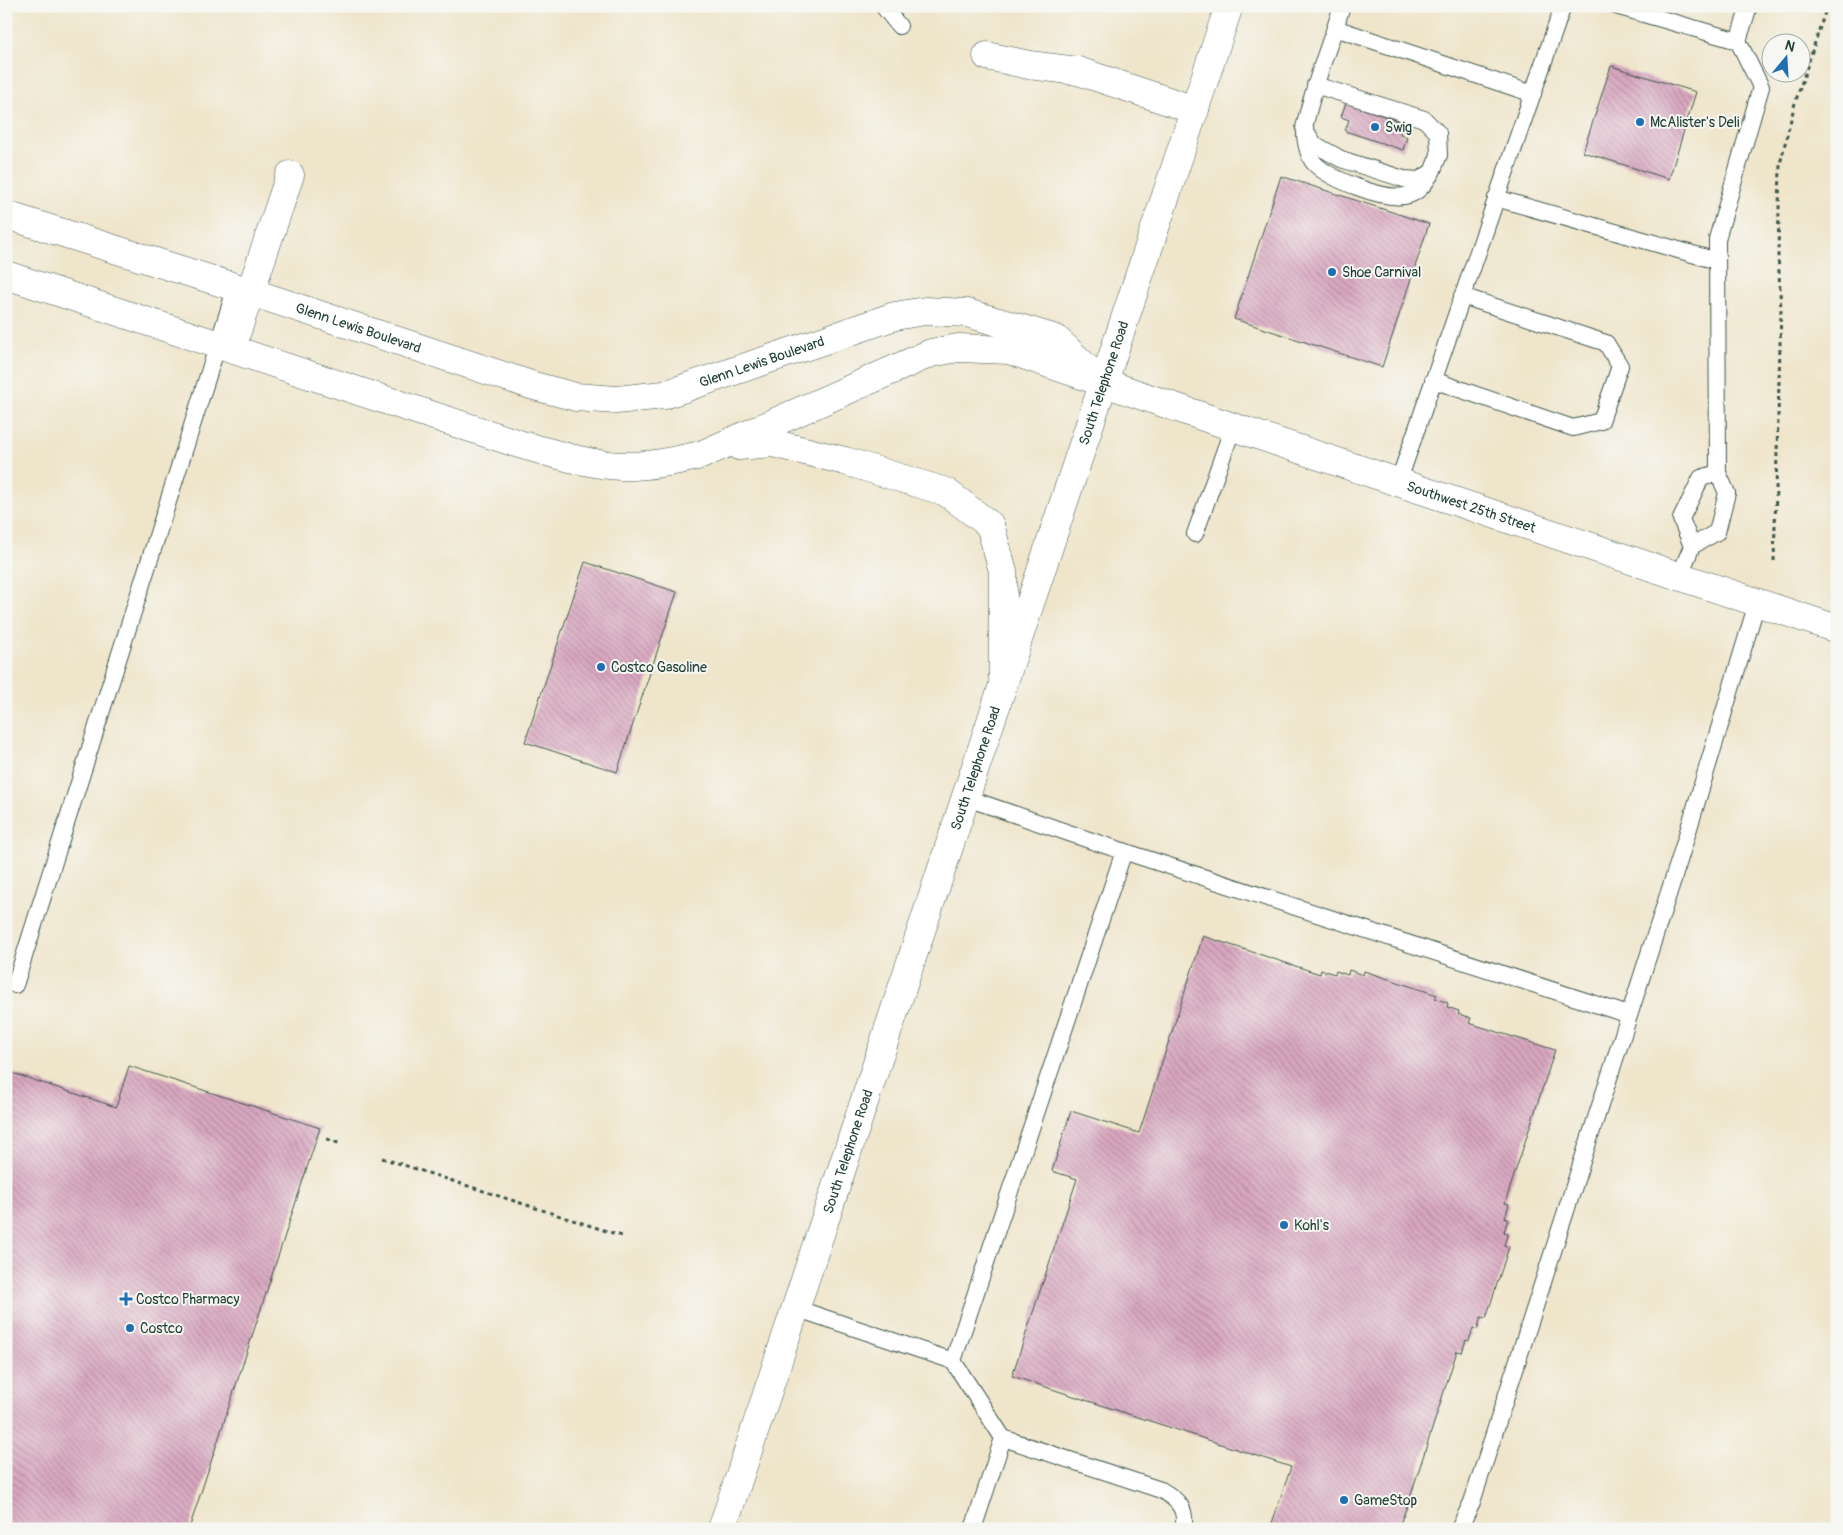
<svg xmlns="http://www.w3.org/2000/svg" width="1843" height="1535" font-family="Pangolin,sans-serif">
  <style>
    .building { fill: url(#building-back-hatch) }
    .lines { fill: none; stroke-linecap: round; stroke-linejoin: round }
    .service-casing { stroke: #3e564b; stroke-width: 18 }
    .minor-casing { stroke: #3e564b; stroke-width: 29 }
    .tertiary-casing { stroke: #3e564b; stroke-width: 29 }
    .secondary-casing { stroke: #3e564b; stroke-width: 29 }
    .path { stroke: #3e564b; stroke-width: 3; stroke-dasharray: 4 4; stroke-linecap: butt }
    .service { stroke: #fff; stroke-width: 16 }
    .minor { stroke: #fff; stroke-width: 28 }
    .tertiary { stroke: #fff; stroke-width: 28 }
    .secondary { stroke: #fff; stroke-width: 28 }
    .poi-dot { fill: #1f6fb2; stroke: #f6f6f2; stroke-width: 2 }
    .labels { text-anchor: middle; stroke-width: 4; stroke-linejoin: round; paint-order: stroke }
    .poi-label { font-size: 14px; fill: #1f3d34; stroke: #f6f6f2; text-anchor: start }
    .street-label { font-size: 14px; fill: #1f3d34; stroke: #f6f6f2 }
  </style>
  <defs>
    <pattern id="building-back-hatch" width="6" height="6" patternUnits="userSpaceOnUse" patternTransform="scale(1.25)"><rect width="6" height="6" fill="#d9a7c0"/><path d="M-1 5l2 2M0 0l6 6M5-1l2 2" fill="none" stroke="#af899d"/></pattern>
  </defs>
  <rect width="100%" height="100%" fill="#f6f6f2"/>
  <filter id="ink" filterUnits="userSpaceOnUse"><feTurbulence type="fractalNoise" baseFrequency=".02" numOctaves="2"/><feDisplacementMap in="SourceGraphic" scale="10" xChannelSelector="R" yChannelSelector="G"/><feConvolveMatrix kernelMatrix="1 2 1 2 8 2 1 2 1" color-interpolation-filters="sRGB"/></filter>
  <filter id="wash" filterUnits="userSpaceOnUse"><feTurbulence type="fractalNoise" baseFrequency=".0096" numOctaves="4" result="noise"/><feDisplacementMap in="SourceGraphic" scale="20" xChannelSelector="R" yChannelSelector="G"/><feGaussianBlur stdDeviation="1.12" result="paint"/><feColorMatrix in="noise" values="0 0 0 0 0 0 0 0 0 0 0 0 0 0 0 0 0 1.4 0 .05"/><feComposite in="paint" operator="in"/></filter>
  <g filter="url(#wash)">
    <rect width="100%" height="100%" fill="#efe5cb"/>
    <g id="blocks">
      <g class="building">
        <polygon points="1611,66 1696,92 1669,179 1583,152"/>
        <polygon points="1346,103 1404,123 1400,134 1407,137 1403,150 1345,131 1349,120 1341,117"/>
        <polygon points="1281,176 1429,224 1382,367 1234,319"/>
        <polygon points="585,562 677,592 617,772 525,742"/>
        <polygon points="1203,936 1320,974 1321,970 1335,974 1336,971 1348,975 1349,970 1363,975 1364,971 1437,995 1435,998 1448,1003 1447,1007 1459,1011 1458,1014 1471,1018 1469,1023 1555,1050 1505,1203 1509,1204 1505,1218 1508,1219 1504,1232 1508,1233 1504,1245 1509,1247 1486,1318 1481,1317 1477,1330 1473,1328 1469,1341 1466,1340 1462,1352 1457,1351 1408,1504 1398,1529 1270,1529 1291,1467 1012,1376 1077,1179 1052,1171 1071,1111 1139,1133"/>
        <polygon points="129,1066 320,1128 189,1529 6,1529 6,1071 116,1107"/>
      </g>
    </g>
  </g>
  <g filter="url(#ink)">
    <use href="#blocks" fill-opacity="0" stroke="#3e564b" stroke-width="1"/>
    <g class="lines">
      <defs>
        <g id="service">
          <polyline points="883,6 899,26"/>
          <polyline points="1342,6 1335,28 1533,94"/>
          <polyline points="1616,6 1738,41 1761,87 1717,239 1718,473"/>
          <polyline points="1738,41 1749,6"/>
          <path d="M 1315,85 L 1424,119 L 1438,133 L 1439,155 L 1432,172 L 1419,180 L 1404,179 L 1341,159 L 1314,144 L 1304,128 C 1312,94 1323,61 1335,28"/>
          <path d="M 1305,135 C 1306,144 1308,157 1315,164 C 1330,179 1383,200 1404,196 C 1417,194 1424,185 1430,175"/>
          <polyline points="1496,198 1717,261"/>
          <polyline points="1433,380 1573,428 1601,421 1620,366 1606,343 1462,296"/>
          <polyline points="1398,483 1563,6"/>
          <polyline points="1195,534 1233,427"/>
          <polyline points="1679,577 1692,546 1717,532 1727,493 1718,473 1701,478 1681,519 1692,546"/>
          <polyline points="964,797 1095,842 1629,1015"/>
          <polyline points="15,985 236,287"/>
          <polyline points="795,1308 953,1361 1124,851"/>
          <polyline points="953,1361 1003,1438 973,1529"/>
          <path d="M 1003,1438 L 1161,1490 C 1177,1499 1188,1509 1183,1529"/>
          <polyline points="1459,1529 1472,1502 1679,861 1757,603"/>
        </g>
        <g id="minor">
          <polyline points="987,56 1029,65 1078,71 1195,110"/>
          <polyline points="231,349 290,175"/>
        </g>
        <g id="tertiary">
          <path id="s1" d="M 6,215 L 251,292 L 534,386 L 576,397 L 616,400 L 664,395 L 895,316 L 925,311 L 967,313 L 1023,329 L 1056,339 L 1094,375"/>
          <path id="s2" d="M 6,275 L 519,444 C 552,453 585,464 620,466 C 647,467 675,461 701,455 L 931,353 L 958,348 L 1009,350 L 1233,427 L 1837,629"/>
          <polyline points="739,446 772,443 845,461 946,492 990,525 1003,571 1003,678"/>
        </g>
        <g id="secondary">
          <path id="s3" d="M 722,1529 L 1229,6"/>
        </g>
      </defs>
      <use href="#service" class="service-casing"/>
      <use href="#minor" class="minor-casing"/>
      <use href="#tertiary" class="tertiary-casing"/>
      <use href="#secondary" class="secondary-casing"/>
      <g class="path">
        <polyline points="1774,561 1781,310 1778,254 1780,164 1795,103 1827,6"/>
        <polyline points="327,1139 341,1144"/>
        <polyline points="382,1158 625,1237"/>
      </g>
      <use href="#service" class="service"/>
      <use href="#minor" class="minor"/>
      <use href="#tertiary" class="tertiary"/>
      <use href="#secondary" class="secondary"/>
    </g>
  </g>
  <g class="poi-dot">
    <circle cx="1640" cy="122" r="5"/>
    <circle cx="1375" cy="127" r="5"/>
    <circle cx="1332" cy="272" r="5"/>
    <circle cx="601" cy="667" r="5"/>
    <circle cx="1284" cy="1225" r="5"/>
    <path d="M123.5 1291.5h5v5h5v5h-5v5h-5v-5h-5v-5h5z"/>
    <circle cx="130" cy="1328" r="5"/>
    <circle cx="1344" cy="1500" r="5"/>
  </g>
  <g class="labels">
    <g class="poi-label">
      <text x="1650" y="127">McAlister's Deli</text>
      <text x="1385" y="132">Swig</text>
      <text x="1342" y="277">Shoe Carnival</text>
      <text x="611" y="672">Costco Gasoline</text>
      <text x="1294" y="1230">Kohl's</text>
      <text x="136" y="1304">Costco Pharmacy</text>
      <text x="140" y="1333">Costco</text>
      <text x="1354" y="1505">GameStop</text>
    </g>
    <g class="street-label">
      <text dy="5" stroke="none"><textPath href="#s1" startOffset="370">Glenn Lewis Boulevard</textPath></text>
      <text dy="5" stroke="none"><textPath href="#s1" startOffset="790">Glenn Lewis Boulevard</textPath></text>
      <text dy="5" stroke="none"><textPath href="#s3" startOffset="1208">South Telephone Road</textPath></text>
      <text dy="5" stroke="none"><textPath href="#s2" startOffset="1544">Southwest 25th Street</textPath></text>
      <text dy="5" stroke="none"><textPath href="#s3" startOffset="802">South Telephone Road</textPath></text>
      <text dy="5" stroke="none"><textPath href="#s3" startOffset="398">South Telephone Road</textPath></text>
    </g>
  </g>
  <rect width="1843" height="1535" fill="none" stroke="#f6f6f2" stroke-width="25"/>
  <g transform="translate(1786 58) rotate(18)"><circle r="24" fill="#f6f6f2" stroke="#a0aca6"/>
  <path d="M0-4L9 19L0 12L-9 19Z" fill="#1f6fb2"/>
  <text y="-8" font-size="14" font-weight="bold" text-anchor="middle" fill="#1f3d34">N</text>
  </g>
</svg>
